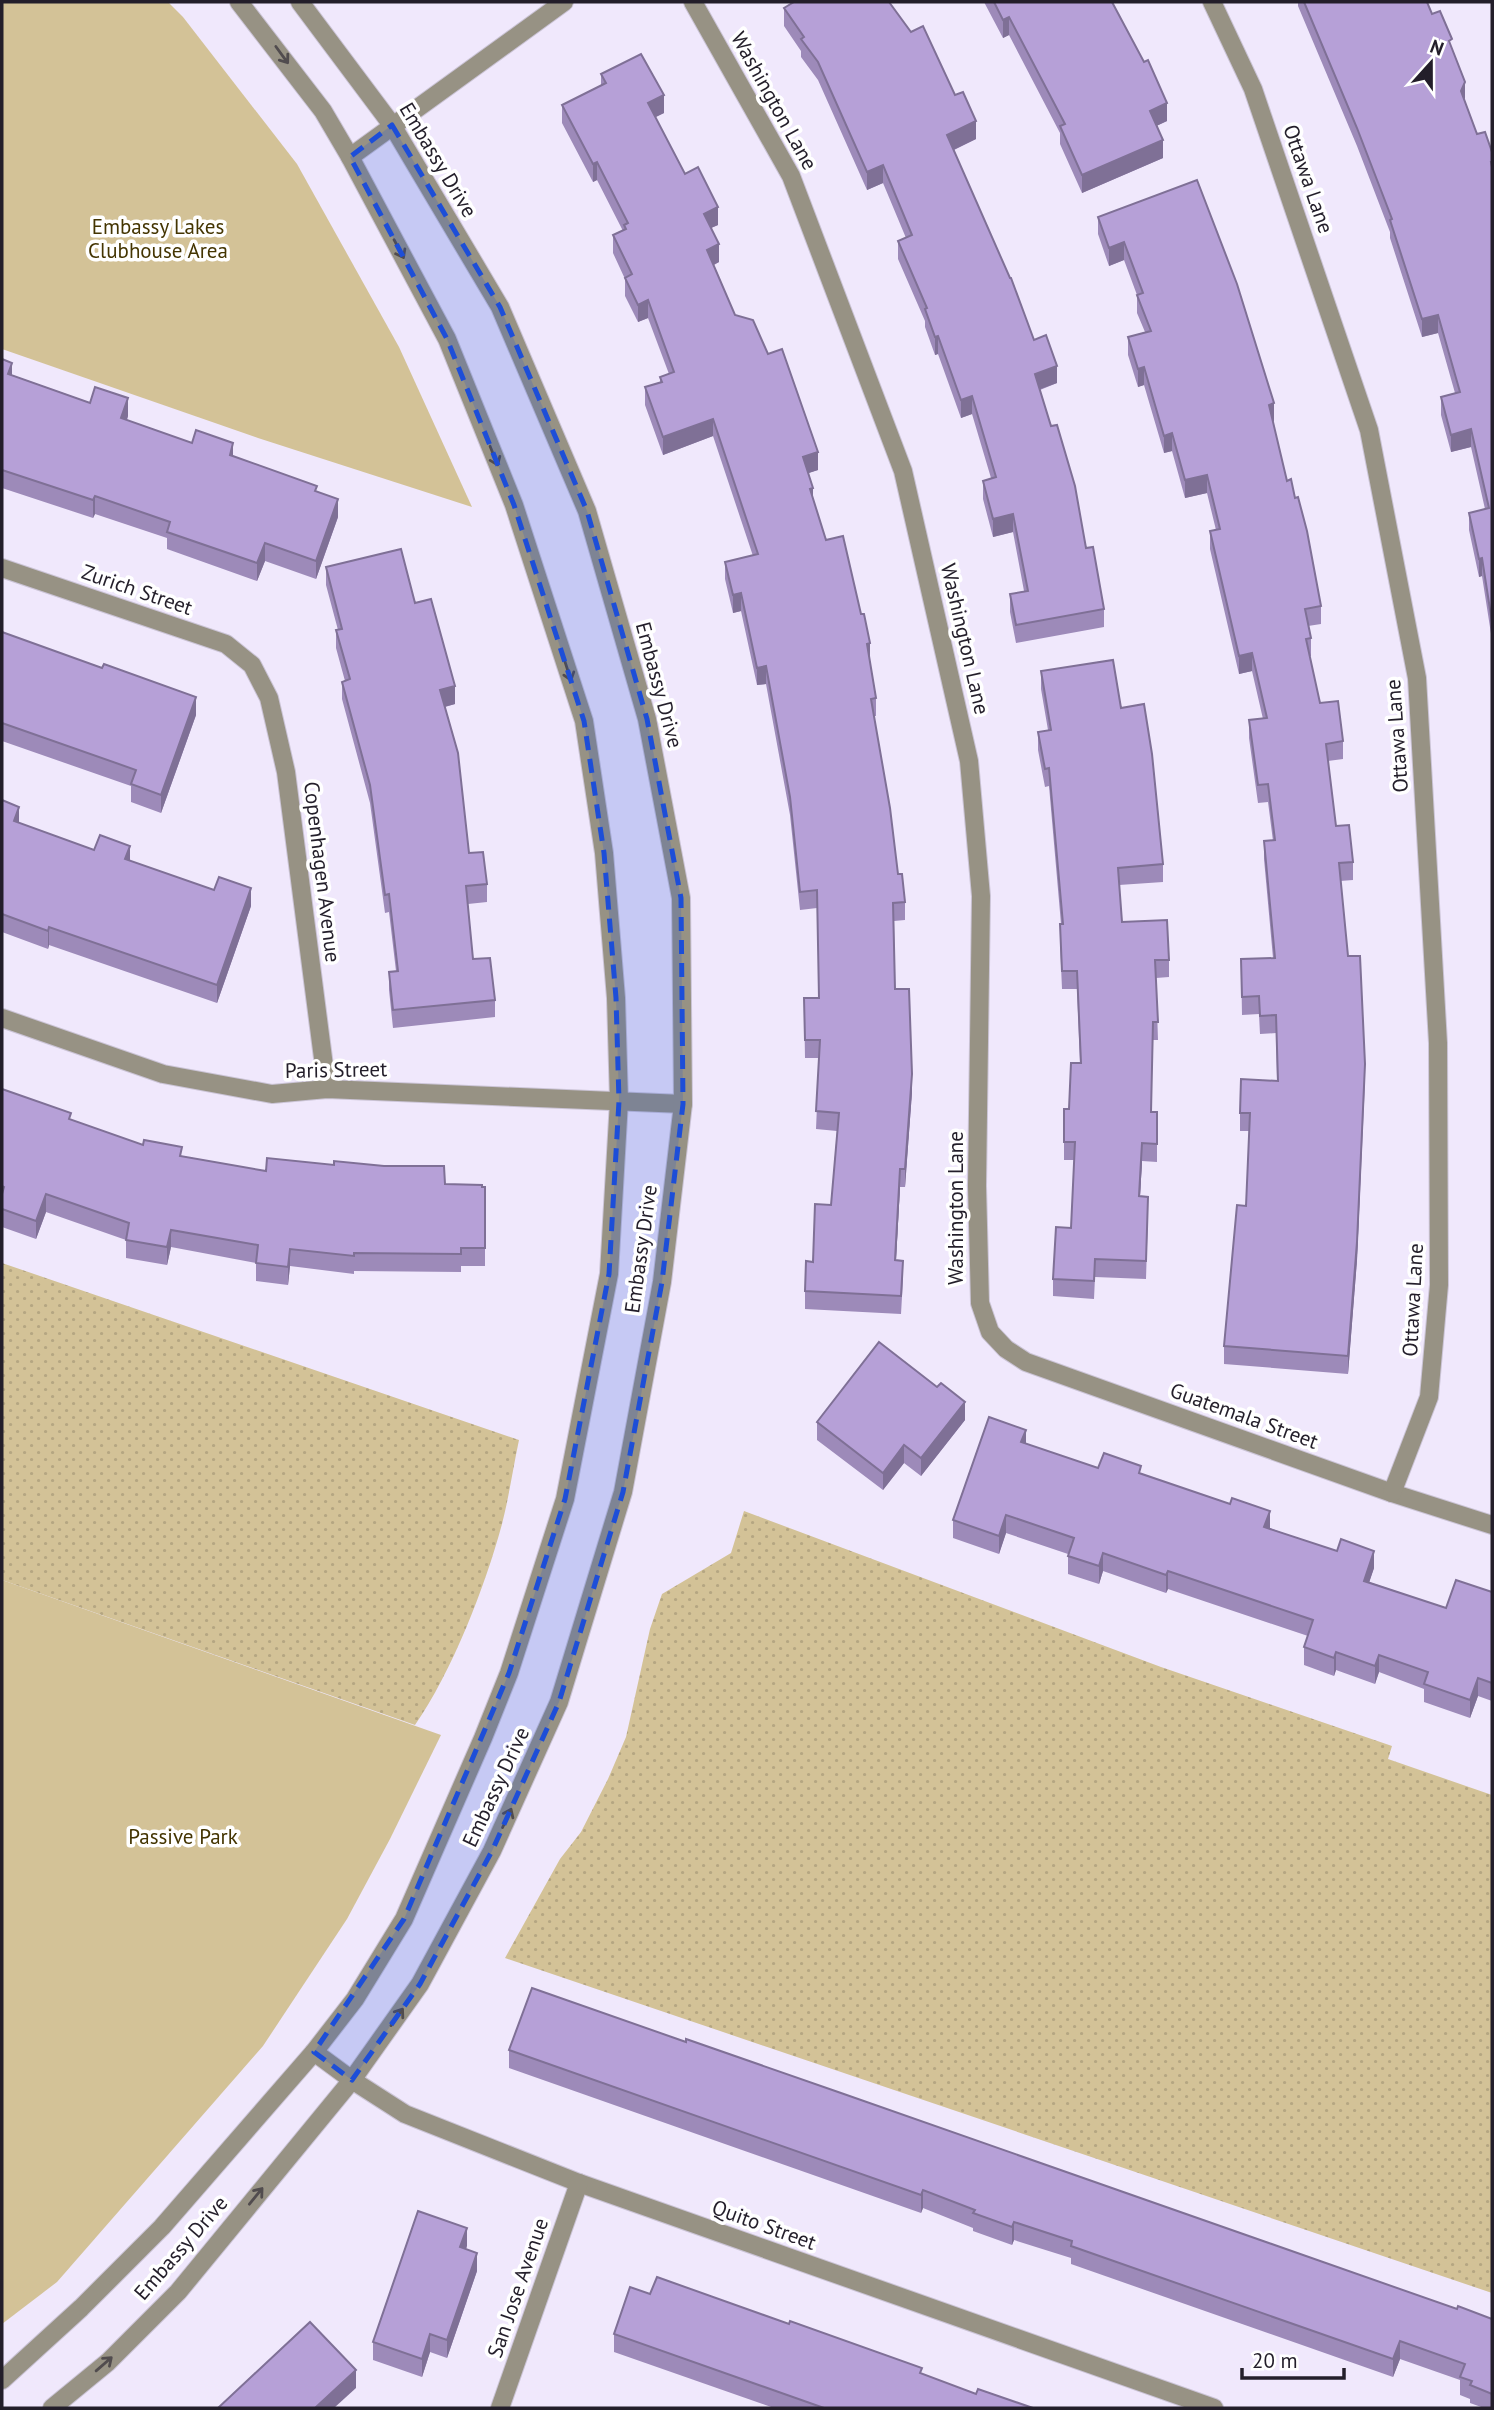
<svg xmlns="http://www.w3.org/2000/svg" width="1494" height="2410" font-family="'PT Sans',sans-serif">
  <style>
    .grass { fill: url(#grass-dots) }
    .park { fill: #d3c297 }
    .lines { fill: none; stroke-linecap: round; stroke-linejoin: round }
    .minor-casing { stroke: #cbc4d6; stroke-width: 20 }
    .minor { stroke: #979284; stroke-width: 18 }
    .wall { fill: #9d8ab9 }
    .shaded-wall { fill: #7f7096 }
    .building { fill: #b6a0d7; stroke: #7f7096; stroke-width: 2 }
    .oneway { stroke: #514c4e }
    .marked { fill: #1d4ed8; fill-opacity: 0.2; stroke: #1d4ed8; stroke-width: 5; stroke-dasharray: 14 9; stroke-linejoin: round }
    .labels { text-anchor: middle; stroke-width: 7; stroke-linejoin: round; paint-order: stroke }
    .street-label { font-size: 21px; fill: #231e2a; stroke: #fff }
    .park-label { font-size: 21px; fill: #443502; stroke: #fff }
  </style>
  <defs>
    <pattern id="grass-dots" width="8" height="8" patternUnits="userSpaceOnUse" patternTransform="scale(1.75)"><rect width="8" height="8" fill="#d3c297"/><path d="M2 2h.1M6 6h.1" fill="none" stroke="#b5a682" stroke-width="1.8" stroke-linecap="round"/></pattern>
  </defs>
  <rect width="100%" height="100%" fill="#f0e8fc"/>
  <g class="grass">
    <path d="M 2,1263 L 519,1440 C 513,1468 509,1497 502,1524 C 485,1587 452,1672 415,1725 L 2,1580 Z"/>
    <polygon points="744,1511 1161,1667 1392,1746 1388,1759 1492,1795 1492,2293 505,1958 560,1859 581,1832 608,1779 626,1737 650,1629 662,1594 731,1553"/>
  </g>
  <g class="park">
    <polygon points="2,2 168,2 183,17 297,164 399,347 472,507 258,438 2,349"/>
    <polygon points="2,1580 441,1735 390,1839 347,1919 263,2046 57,2282 2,2324"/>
  </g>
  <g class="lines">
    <defs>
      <g id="minor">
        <polyline points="693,2 791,176 903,471 969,761 981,896 977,1186 980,1303 990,1332 1006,1349 1026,1362 1392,1493 1492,1525"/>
        <polyline points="1212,2 1253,89 1369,430 1417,678 1438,1043 1439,1285 1429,1397 1392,1493"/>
        <polyline points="350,157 564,2"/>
        <polyline points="2,568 226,644 252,665 269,698 286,772 327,1089"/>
        <polyline points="2,1018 163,1074 272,1094 327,1089 683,1104"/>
        <polyline points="314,2052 352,2080 405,2114 579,2183 1214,2408"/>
        <polyline points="2,2380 81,2308 162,2227 314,2052 355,1999 404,1919 483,1738 509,1673 565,1499 609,1274 619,1101 616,998 604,853 584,721 514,505 447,339 350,157 323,111 239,2"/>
        <polyline points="52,2408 108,2362 178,2292 352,2080 420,1984 492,1851 559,1702 623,1492 662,1282 683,1104 681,898 647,719 587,511 500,307 392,125 300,2"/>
        <polyline points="500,2408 579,2183"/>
      </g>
    </defs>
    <use href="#minor" class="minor-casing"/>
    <use href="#minor" class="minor"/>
  </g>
  <g class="wall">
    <polygon points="791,2 889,2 976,139 954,150 1034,340 1057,383 1040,390 1104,609 1104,627 1016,643 1010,612 1010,594 1024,591 1013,532 993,537 983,499 983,481 991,478 972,414 961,418 938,354 935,355 925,327 925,321 898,259 898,241 906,238 883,183 867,190 818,80 801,57 801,51 784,26 784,8 792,3"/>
    <polygon points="984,2 1112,2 1167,121 1156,126 1163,158 1082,193 1060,144 1060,133 1009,35 1003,38"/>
    <polygon points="1298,2 1427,2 1432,14 1452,49 1465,101 1477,134 1492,152 1492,640 1482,576 1479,577 1469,530 1469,513 1485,509 1471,447 1451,452 1441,415 1441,397 1455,393 1438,333 1422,337 1390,238 1390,232 1357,146 1298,6"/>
    <polygon points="601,74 664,113 655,117 685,174 718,225 711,228 719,262 714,265 735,315 818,470 808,473 813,501 826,540 870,661 876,698 876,716 874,716 898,874 905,902 905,920 894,921 895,989 912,1092 905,1187 900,1187 896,1260 903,1279 901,1314 805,1309 805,1291 813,1262 831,1205 837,1131 816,1129 819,1058 805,1058 804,998 819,998 817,908 800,910 790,815 766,684 757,685 741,611 733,613 725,579 725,562 753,556 713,436 663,455 645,405 645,387 660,382 660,377 669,374 648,318 638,322 625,296 625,279 613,253 613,235 623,231 597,180 593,182 562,123 562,105 601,85"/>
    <polygon points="1197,180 1274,421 1273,422 1287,481 1321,606 1321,624 1308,626 1311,638 1311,656 1310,656 1320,703 1343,741 1343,759 1328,761 1336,826 1353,862 1353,880 1340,881 1348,956 1365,1082 1357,1260 1348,1374 1224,1364 1224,1346 1246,1206 1249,1131 1240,1131 1240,1113 1277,1081 1276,1033 1260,1034 1259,1014 1242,1015 1241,959 1273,958 1264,859 1264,841 1273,841 1268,802 1258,803 1249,738 1249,720 1263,719 1252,671 1239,674 1210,549 1210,531 1216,530 1207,493 1185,498 1172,451 1164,453 1144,385 1138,387 1128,355 1128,337 1145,332 1137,313 1137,295 1124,260 1109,266 1098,234 1098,217"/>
    <polygon points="2,359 12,375 128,416 127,420 192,443 233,456 317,491 338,517 316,579 265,561 257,581 167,549 167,538 95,514 93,518 2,488"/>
    <polygon points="326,567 415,603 455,704 445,707 469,853 487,884 487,902 468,904 473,959 495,1000 495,1017 393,1028 389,990 389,972 396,971 389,912 385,913 370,803 342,699 342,682 345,681 336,648 336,630 338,630 326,585"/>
    <polygon points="2,632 196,715 161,813 131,802 131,786 2,741"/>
    <polygon points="1041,671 1121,708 1163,864 1163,882 1119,885 1122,922 1169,960 1169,977 1156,978 1158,1040 1153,1040 1151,1112 1157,1112 1157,1162 1142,1161 1140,1196 1148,1214 1146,1279 1095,1277 1094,1299 1053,1296 1053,1279 1071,1228 1074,1160 1064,1160 1064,1109 1069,1109 1080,1063 1077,989 1062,989 1060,942 1060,924 1061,924 1049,786 1045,787 1038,750 1038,732 1048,730 1041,689"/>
    <polygon points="2,800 19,823 94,850 130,861 251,906 217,1003 49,945 48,949 2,932"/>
    <polygon points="2,1089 71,1120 143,1145 182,1156 266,1171 485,1187 485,1266 461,1266 461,1272 354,1271 354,1274 290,1266 288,1285 256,1281 256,1263 171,1247 167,1265 126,1258 126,1240 46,1212 36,1239 2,1227"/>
    <polygon points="937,1387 965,1420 921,1476 904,1463 883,1490 817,1440 817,1422"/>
    <polygon points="1026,1444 1098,1468 1141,1473 1270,1528 1374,1568 1369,1582 1446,1608 1492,1592 1492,1701 1478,1696 1470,1718 1424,1702 1424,1689 1379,1672 1375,1684 1336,1670 1334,1676 1304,1665 1304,1647 1308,1636 1168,1589 1166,1593 1103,1571 1099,1584 1068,1574 1068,1554 1006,1533 999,1554 953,1538 953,1520"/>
    <polygon points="686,2042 1457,2309 1492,2319 1492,2408 1484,2408 1470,2403 1470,2399 1460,2395 1460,2380 1400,2359 1393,2377 1071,2264 1071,2258 1014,2240 1012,2245 973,2231 973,2228 923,2208 921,2213 509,2068 509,2050"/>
    <polygon points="467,2246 466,2249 477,2271 447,2358 430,2352 422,2377 373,2360 373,2342"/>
    <polygon points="650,2294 922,2374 976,2394 1033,2408 774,2408 614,2352 614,2334"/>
  </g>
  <g class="shaded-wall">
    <polygon points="1009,17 1009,35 1003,38 1003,20"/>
    <polygon points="1465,82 1465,100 1461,91"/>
    <polygon points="664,95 664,113 648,121 648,103"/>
    <polygon points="1167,103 1167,121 1150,129 1150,111"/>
    <polygon points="976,121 976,139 947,153 947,135"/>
    <polygon points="1163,140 1163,158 1082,193 1082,175"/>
    <polygon points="597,162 597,180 593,182 593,164"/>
    <polygon points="883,165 883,183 867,190 867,172"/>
    <polygon points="718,207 718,225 704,231 704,214"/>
    <polygon points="1124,242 1124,260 1109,266 1109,248"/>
    <polygon points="719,244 719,262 707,268 707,250"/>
    <polygon points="648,300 648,318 638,322 638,305"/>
    <polygon points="1438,315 1438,333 1422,337 1422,319"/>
    <polygon points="938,336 938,354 935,355 935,337"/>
    <polygon points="12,363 12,381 8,374"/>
    <polygon points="1057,366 1057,383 1035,391 1035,374"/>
    <polygon points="1144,367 1144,385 1138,387 1138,369"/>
    <polygon points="972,396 972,414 961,418 961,400"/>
    <polygon points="128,398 128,416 121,436 121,418"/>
    <polygon points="1274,403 1274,421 1269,423 1269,405"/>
    <polygon points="713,419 713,436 663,455 663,437"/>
    <polygon points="1471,429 1471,447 1451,452 1451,435"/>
    <polygon points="1172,433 1172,451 1164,453 1164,436"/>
    <polygon points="233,443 233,461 230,455"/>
    <polygon points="818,452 818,470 803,475 803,457"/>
    <polygon points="1207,475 1207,493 1185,498 1185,480"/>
    <polygon points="813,488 813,506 810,489"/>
    <polygon points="95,496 95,514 93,518 93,500"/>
    <polygon points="338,499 338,517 316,579 316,561"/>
    <polygon points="1013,514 1013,532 993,537 993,519"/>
    <polygon points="265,543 265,561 257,581 257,563"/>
    <polygon points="1482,558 1482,576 1479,577 1479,559"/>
    <polygon points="741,593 741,611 733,613 733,595"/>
    <polygon points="870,643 870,661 867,644"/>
    <polygon points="1252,653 1252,671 1239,674 1239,656"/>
    <polygon points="766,666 766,684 757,685 757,668"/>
    <polygon points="455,686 455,704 440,708 440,690"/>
    <polygon points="196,697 196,715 161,813 161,795"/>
    <polygon points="19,807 19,825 14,821"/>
    <polygon points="130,846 130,864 125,859"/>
    <polygon points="251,888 251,906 217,1003 217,985"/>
    <polygon points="49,927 49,945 48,949 48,931"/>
    <polygon points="1365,1064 1357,1260 1348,1374 1348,1356"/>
    <polygon points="912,1074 912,1092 905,1187 905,1169"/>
    <polygon points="1142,1143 1142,1161 1139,1214 1139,1196"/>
    <polygon points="900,1169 900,1187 895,1278 895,1260"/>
    <polygon points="46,1194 46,1212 36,1239 36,1221"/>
    <polygon points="171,1230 171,1247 167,1265 167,1247"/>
    <polygon points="290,1249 290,1266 288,1285 288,1267"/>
    <polygon points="965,1402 965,1420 921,1476 921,1458"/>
    <polygon points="1026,1430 1026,1447 1021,1442"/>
    <polygon points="904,1445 904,1463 883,1490 883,1473"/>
    <polygon points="1270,1511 1270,1529 1264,1527"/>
    <polygon points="1006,1515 1006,1533 999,1554 999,1536"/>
    <polygon points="1374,1551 1374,1568 1364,1598 1364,1581"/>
    <polygon points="1103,1553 1103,1571 1099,1584 1099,1566"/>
    <polygon points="1168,1571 1168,1589 1166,1593 1166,1575"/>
    <polygon points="1336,1652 1336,1670 1334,1676 1334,1658"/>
    <polygon points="1379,1655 1379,1672 1375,1684 1375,1666"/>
    <polygon points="1478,1678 1478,1696 1470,1718 1470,1700"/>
    <polygon points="923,2190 923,2208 921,2213 921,2195"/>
    <polygon points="1014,2222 1014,2240 1012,2245 1012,2227"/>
    <polygon points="467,2228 467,2246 460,2265 460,2247"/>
    <polygon points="477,2253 477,2271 447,2358 447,2340"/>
    <polygon points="430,2334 430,2352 422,2377 422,2359"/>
    <polygon points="1400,2341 1400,2359 1393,2377 1393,2359"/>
    <polygon points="356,2370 356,2388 334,2408 315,2408"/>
  </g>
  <g class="building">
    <polygon points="794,2 889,2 911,32 923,26 955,95 963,92 976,121 947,135 1010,278 1011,278 1034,340 1046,335 1057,366 1035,374 1051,426 1057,425 1075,486 1086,548 1093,547 1104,609 1016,625 1010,594 1028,591 1013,514 993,519 983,481 996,477 972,396 961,400 938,336 935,337 925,309 927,308 898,241 912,235 883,165 867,172 818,62 801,39 804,37 784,8"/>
    <polygon points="994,2 1112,2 1144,62 1148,60 1167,103 1150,111 1163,140 1082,175 1060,126 1065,124 1009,17 1003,20"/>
    <polygon points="1304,2 1427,2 1432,14 1440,11 1452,39 1449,41 1465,82 1461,91 1477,134 1485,132 1492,152 1492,162 1491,162 1492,167 1492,622 1482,558 1479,559 1469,513 1489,508 1471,429 1451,435 1441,397 1460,392 1438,315 1422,319 1390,220 1392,219 1357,128"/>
    <polygon points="641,54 664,95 648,103 685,174 698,167 718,207 704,214 719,244 707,250 735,315 753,320 768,354 782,349 818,452 803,457 813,488 810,489 826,540 843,536 861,614 864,614 870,643 867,644 876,698 871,699 890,808 898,874 902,874 905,902 893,903 895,989 909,989 912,1074 905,1169 900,1169 895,1260 903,1261 901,1296 805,1291 806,1261 813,1262 815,1204 831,1205 839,1113 816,1111 820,1040 805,1040 804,998 819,998 817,890 800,892 790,797 766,666 757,668 741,593 733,595 725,562 758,554 713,419 663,437 645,387 662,382 660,377 674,372 648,300 638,305 625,278 632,274 613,235 626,229 624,225 628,223 597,162 593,164 562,105 606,83 601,74"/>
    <polygon points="1197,180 1237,284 1274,403 1269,405 1287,481 1291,479 1295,498 1298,497 1307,531 1321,606 1305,609 1311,638 1306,639 1320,703 1338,701 1343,741 1326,744 1336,826 1349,825 1353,862 1339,863 1348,956 1360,956 1365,1064 1357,1242 1348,1356 1224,1346 1237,1205 1246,1206 1250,1113 1240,1113 1241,1079 1278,1081 1276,1015 1260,1016 1259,996 1242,997 1241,959 1275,958 1264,841 1275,840 1268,784 1258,785 1249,720 1267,718 1252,653 1239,656 1210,531 1220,529 1207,475 1185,480 1172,433 1164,436 1144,367 1138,369 1128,337 1151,331 1137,295 1143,293 1124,242 1109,248 1098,217"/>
    <polygon points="2,359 12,363 8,374 90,403 95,387 128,398 121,418 192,443 196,430 233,443 230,455 317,486 315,491 338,499 316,561 265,543 257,563 167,532 170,522 95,496 93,500 2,470"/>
    <polygon points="401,549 415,603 431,599 455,686 440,690 458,753 469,853 483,852 487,884 466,886 473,959 490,958 495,1000 393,1010 389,972 398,971 389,894 385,895 370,785 342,682 350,679 336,630 342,629 326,567"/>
    <polygon points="2,632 102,668 104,664 196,697 161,795 131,784 136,770 2,723"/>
    <polygon points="1113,660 1121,708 1144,704 1152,754 1163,864 1118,868 1122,922 1167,920 1169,960 1155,960 1158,1022 1153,1022 1151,1112 1157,1112 1157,1144 1142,1143 1139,1196 1148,1197 1146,1261 1095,1259 1094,1281 1053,1279 1056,1227 1071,1228 1075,1142 1064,1142 1064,1109 1069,1109 1071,1063 1081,1063 1077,971 1062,971 1060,924 1063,924 1049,768 1045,769 1038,732 1051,730 1041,671"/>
    <polygon points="2,800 19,807 14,821 94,850 100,835 130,846 125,859 214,890 219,877 251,888 217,985 49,927 48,931 2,914"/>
    <polygon points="2,1089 71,1113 69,1119 143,1145 144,1140 182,1147 180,1156 266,1171 267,1158 334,1165 334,1161 384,1166 444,1166 445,1184 482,1185 482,1187 485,1187 485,1248 461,1248 461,1254 354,1253 354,1256 290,1249 288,1267 256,1263 258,1245 171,1230 167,1247 126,1240 129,1223 46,1194 36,1221 2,1209 2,1194 4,1187 2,1186"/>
    <polygon points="879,1342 937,1387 941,1383 965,1402 921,1458 904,1445 883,1473 817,1422"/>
    <polygon points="989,1417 1026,1430 1021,1442 1098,1468 1104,1453 1141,1466 1139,1473 1230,1504 1232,1498 1270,1511 1264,1527 1337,1551 1341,1539 1374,1551 1364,1581 1446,1608 1456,1580 1492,1592 1492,1683 1478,1678 1470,1700 1424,1684 1428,1672 1379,1655 1375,1666 1336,1652 1334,1658 1304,1647 1313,1620 1168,1571 1166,1575 1103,1553 1099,1566 1068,1556 1074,1538 1006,1515 999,1536 953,1520"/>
    <polygon points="532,1988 686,2042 686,2039 841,2093 1457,2309 1458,2306 1492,2319 1492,2394 1470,2385 1472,2381 1460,2377 1465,2364 1400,2341 1393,2359 1071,2246 1072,2241 1014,2222 1012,2227 973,2213 975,2210 923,2190 921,2195 509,2050"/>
    <polygon points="418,2211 467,2228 460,2247 477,2253 447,2340 430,2334 422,2359 373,2342"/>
    <polygon points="657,2277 789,2324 790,2321 922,2368 920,2373 976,2394 978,2389 1033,2408 824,2408 614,2334 630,2287 650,2294"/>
    <polygon points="310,2322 356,2370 315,2408 218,2408"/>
  </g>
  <defs><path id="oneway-shaft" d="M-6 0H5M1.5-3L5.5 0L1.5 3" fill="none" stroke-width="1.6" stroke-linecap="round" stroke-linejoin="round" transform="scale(1.75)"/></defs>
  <g class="oneway">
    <use href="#oneway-shaft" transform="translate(282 55) rotate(54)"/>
    <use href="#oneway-shaft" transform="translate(399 249) rotate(62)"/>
    <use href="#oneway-shaft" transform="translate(494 456) rotate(68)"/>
    <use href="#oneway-shaft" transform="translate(568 671) rotate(72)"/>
    <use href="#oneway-shaft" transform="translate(507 1818) rotate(-65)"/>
    <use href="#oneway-shaft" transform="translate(397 2017) rotate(-55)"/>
    <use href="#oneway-shaft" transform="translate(256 2196) rotate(-51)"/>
    <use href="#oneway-shaft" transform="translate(104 2364) rotate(-41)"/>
  </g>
  <path class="marked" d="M 392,125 L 500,307 L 587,511 L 647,719 L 681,898 L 683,1104 L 662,1282 L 623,1492 L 559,1702 L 492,1851 L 420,1984 L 352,2080 L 314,2052 L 404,1919 L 509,1673 L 565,1499 L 609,1274 L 619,1101 L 616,998 L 604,853 L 584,721 L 514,505 L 447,339 L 350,157 Z"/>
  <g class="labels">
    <g class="street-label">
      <text transform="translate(774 101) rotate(61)" y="7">Washington Lane</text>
      <text transform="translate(438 160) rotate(59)" y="7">Embassy Drive</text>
      <text transform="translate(1308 179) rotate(71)" y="7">Ottawa Lane</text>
      <text transform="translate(137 590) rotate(19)" y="7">Zurich Street</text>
      <text transform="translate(965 639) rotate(77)" y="7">Washington Lane</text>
      <text transform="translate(659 685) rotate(75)" y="7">Embassy Drive</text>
      <text transform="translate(1397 736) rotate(-94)" y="7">Ottawa Lane</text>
      <text transform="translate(322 872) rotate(83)" y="7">Copenhagen Avenue</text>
      <text transform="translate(336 1070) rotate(-1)" y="7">Paris Street</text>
      <text transform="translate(956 1208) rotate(-90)" y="7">Washington Lane</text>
      <text transform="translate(641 1249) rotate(-82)" y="7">Embassy Drive</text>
      <text transform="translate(1413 1300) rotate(-87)" y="7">Ottawa Lane</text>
      <text transform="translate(1244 1416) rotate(20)" y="7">Guatemala Street</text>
      <text transform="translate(496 1787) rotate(-65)" y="7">Embassy Drive</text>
      <text transform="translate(764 2225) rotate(20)" y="7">Quito Street</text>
      <text transform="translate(181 2248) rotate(-49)" y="7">Embassy Drive</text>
      <text transform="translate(518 2288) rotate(-71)" y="7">San Jose Avenue</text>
    </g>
    <g class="park-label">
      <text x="158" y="234">Embassy Lakes<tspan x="158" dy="24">Clubhouse Area</tspan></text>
      <text x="183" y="1844">Passive Park</text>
    </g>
  </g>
  <rect width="1494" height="2410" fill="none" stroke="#231e2a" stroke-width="7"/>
  <g transform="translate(1431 63) rotate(21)" stroke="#ffffff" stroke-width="5" paint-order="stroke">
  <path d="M0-5L12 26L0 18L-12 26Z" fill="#231e2a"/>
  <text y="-10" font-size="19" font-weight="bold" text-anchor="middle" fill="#231e2a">N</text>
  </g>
  <path d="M1242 2368v10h102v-10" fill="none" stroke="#231e2a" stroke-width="3.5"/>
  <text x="1252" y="2368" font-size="21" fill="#231e2a" stroke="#ffffff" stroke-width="5" paint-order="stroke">20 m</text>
</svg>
